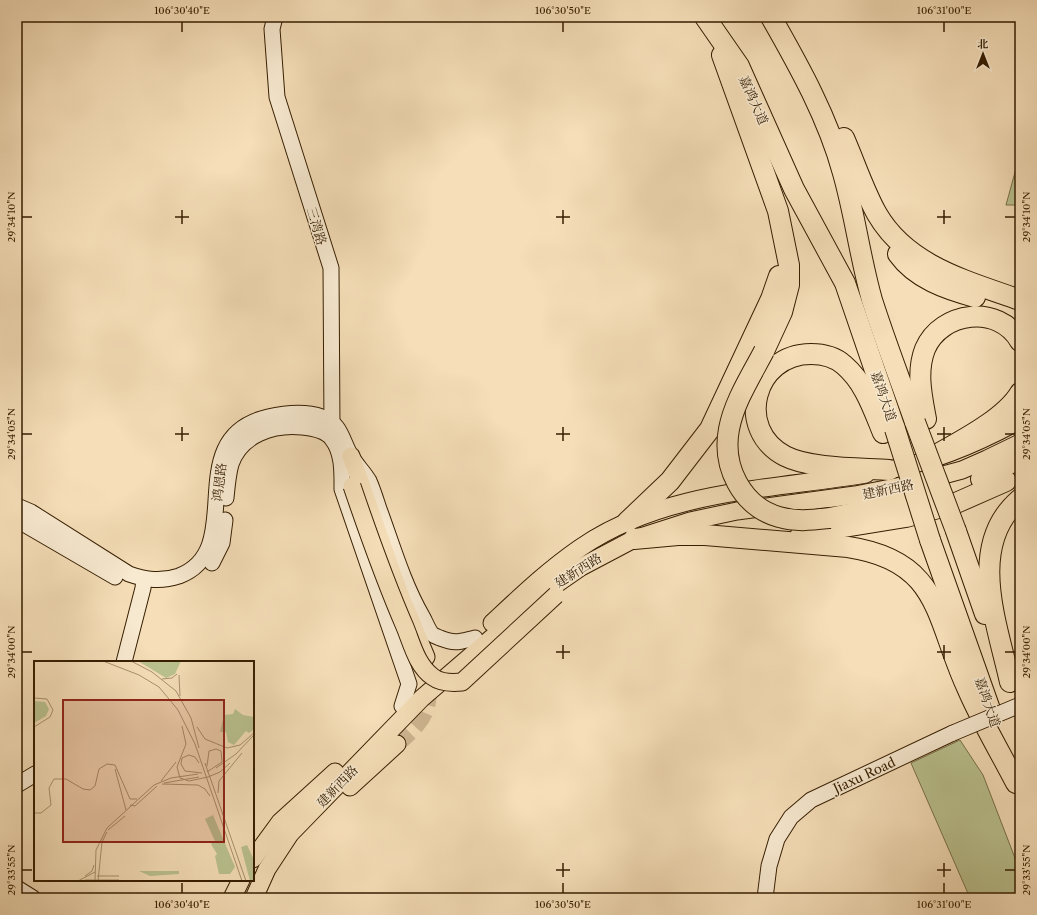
<svg xmlns="http://www.w3.org/2000/svg" width="1037" height="915" font-family="'Libre Caslon Text','Noto Serif SC',serif">
  <style>
    .green { fill: #bac290; stroke: #787048 }
    .lines { fill: none; stroke-linecap: round; stroke-linejoin: round }
    .primary-tunnel { stroke: #cfb893; stroke-width: 17; stroke-dasharray: 17 8; stroke-linecap: butt }
    .highway-tunnel { stroke: #cfb893; stroke-width: 20; stroke-dasharray: 20 10; stroke-linecap: butt }
    .secondary-casing { stroke: #361e00; stroke-width: 17 }
    .primary-casing { stroke: #361e00; stroke-width: 19 }
    .highway-casing { stroke: #361e00; stroke-width: 22 }
    .secondary { stroke: #f8ead1; stroke-width: 15 }
    .primary { stroke: #f5deb8; stroke-width: 17 }
    .highway { stroke: #f5deb8; stroke-width: 20 }
    .secondary-bridge-casing { stroke: #361e00; stroke-width: 17; stroke-linecap: butt }
    .primary-bridge-casing { stroke: #361e00; stroke-width: 19; stroke-linecap: butt }
    .highway-bridge-casing { stroke: #361e00; stroke-width: 22; stroke-linecap: butt }
    .secondary-bridge { stroke: #f8ead1; stroke-width: 15 }
    .primary-bridge { stroke: #f5deb8; stroke-width: 17 }
    .highway-bridge { stroke: #f5deb8; stroke-width: 20 }
    .ticks { fill: none; stroke: #361e00; stroke-width: 1.5 }
    .labels { text-anchor: middle; stroke-width: 3; stroke-linejoin: round; paint-order: stroke }
    .street-label { font-size: 13px; fill: #361e00; stroke: #f8ead1 }
    .inset-road { fill: none; stroke: #a9916e; stroke-width: 1 }
    .view { fill: #8f2418; fill-opacity: 0.15; stroke: #8f2418; stroke-width: 2 }
    .inset-edge { fill: none; stroke: #361e00; stroke-width: 2 }
    .neatline { fill: none; stroke: #361e00; stroke-width: 1.5 }
    .ticks-label { font-size: 10px; text-anchor: middle; fill: #361e00 }
  </style>
  <rect width="100%" height="100%" fill="#f5deb8"/>
  <filter id="stains"><feTurbulence type="fractalNoise" baseFrequency=".005" numOctaves="4"/><feColorMatrix values="0 0 0 0 .2 0 0 0 0 .09 0 0 0 0 .02 0 0 0 .5 -.17"/></filter>
  <radialGradient id="worn" r=".72"><stop offset=".6" stop-color="#630" stop-opacity="0"/><stop offset="1" stop-color="#630" stop-opacity=".3"/></radialGradient>
  <g class="green">
    <polygon points="1020,154 1020,205 1006,205"/>
    <polygon points="960,740 983,775 1020,871 1020,898 970,898 911,763"/>
  </g>
  <g class="lines">
    <path class="primary-tunnel" d="M 397,744 C 419,724 431,714 428,682"/>
    <polyline class="highway-tunnel" points="1006,481 1020,471"/>
    <defs>
      <g id="secondary">
        <polyline points="275,17 272,29 277,97 331,268 332,429"/>
        <path d="M 226,498 C 227,487 228,475 231,464 C 241,435 273,424 302,427 C 312,428 326,430 332,439 C 343,453 342,473 342,489 L 409,684 L 402,706"/>
        <path d="M 17,506 L 31,512 L 129,574 C 146,580 161,582 179,576 C 250,549 178,438 268,417 C 286,413 305,411 322,417 C 341,423 342,441 351,456 C 356,465 364,472 369,481 C 373,490 376,500 379,509 C 392,544 403,583 422,616 C 425,621 428,630 432,634 C 434,636 438,637 440,638 C 456,644 458,642 475,638"/>
        <polyline points="17,520 115,577"/>
        <polyline points="212,563 222,543 225,520"/>
        <polyline points="124,662 143,588 144,579"/>
        <polyline points="17,785 35,774"/>
        <polyline points="17,888 33,898"/>
        <polyline points="765,898 769,866 777,839 791,817 811,800 953,733"/>
      </g>
      <g id="primary">
        <polyline points="351,456 399,592 426,657"/>
        <path d="M 894,469 C 938,460 980,442 1020,420"/>
        <path d="M 492,623 C 521,596 548,570 580,548 C 664,490 769,490 866,474"/>
        <polyline points="350,787 397,744"/>
        <polyline points="253,859 280,822 335,772"/>
        <polyline points="232,898 241,880"/>
        <polyline points="254,898 267,869 290,834 422,698 545,592 581,567 634,539 690,521 737,511 855,495 906,485 962,470 987,459 1020,443"/>
      </g>
      <g id="highway">
        <polyline points="705,17 739,66 794,189 845,283 895,429"/>
        <path d="M 771,17 C 799,66 828,118 843,173 C 855,215 860,258 872,300 C 885,341 901,382 915,422"/>
        <polyline points="722,55 778,211 789,265 789,285 782,312 764,351"/>
        <path d="M 844,138 C 855,163 864,191 877,214 C 907,266 967,281 1020,300"/>
        <path d="M 898,254 C 916,279 946,289 975,297"/>
        <path d="M 926,419 C 922,397 916,372 925,349 C 941,311 999,304 1020,341"/>
        <path d="M 883,433 C 873,409 865,383 844,365 C 835,357 823,354 811,354 C 754,354 734,429 785,456 C 810,469 860,468 889,470"/>
        <path d="M 927,460 C 955,444 1004,420 1020,393"/>
        <polyline points="981,479 1020,458"/>
        <polyline points="830,518 934,496"/>
        <polyline points="627,522 670,481 710,429 771,299 779,276"/>
        <polyline points="956,531 985,614"/>
        <polyline points="801,534 906,517 956,503 1006,481"/>
        <path d="M 634,539 L 678,535 L 705,535 L 848,547 C 942,561 935,620 968,690 C 982,722 1000,752 1016,783"/>
        <polyline points="930,540 992,715"/>
        <path d="M 1010,682 C 997,623 966,545 1020,499"/>
      </g>
    </defs>
    <use href="#secondary" class="secondary-casing"/>
    <use href="#primary" class="primary-casing"/>
    <use href="#highway" class="highway-casing"/>
    <use href="#secondary" class="secondary"/>
    <use href="#primary" class="primary"/>
    <use href="#highway" class="highway"/>
    <defs>
      <polyline id="secondary-bridge" points="953,733 1020,705"/>
      <path id="primary-bridge" d="M 352,486 C 368,533 385,581 405,627 C 412,644 417,666 433,677 C 441,683 452,683 462,682 L 556,595"/>
      <g id="highway-bridge">
        <path d="M 764,351 C 751,376 734,402 729,429 C 722,466 741,506 779,517 C 796,522 812,520 830,518"/>
        <polyline points="915,422 956,531"/>
        <polyline points="895,429 930,540"/>
      </g>
    </defs>
    <use href="#secondary-bridge" class="secondary-bridge-casing"/>
    <use href="#primary-bridge" class="primary-bridge-casing"/>
    <use href="#highway-bridge" class="highway-bridge-casing"/>
    <use href="#secondary-bridge" class="secondary-bridge"/>
    <use href="#primary-bridge" class="primary-bridge"/>
    <use href="#highway-bridge" class="highway-bridge"/>
  </g>
  <path class="ticks" d="M 182,22 L 182,32M 563,22 L 563,32M 944,22 L 944,32M 182,210 L 182,224M 563,210 L 563,224M 944,210 L 944,224M 22,217 L 32,217M 175,217 L 189,217M 556,217 L 570,217M 937,217 L 951,217M 1005,217 L 1015,217M 182,427 L 182,441M 563,427 L 563,441M 944,427 L 944,441M 22,434 L 32,434M 175,434 L 189,434M 556,434 L 570,434M 937,434 L 951,434M 1005,434 L 1015,434M 563,645 L 563,659M 944,645 L 944,659M 22,652 L 32,652M 556,652 L 570,652M 937,652 L 951,652M 1005,652 L 1015,652M 563,863 L 563,877M 944,863 L 944,877M 22,870 L 32,870M 556,870 L 570,870M 937,870 L 951,870M 1005,870 L 1015,870M 182,883 L 182,893M 563,883 L 563,893M 944,883 L 944,893"/>
  <g class="labels">
    <g class="street-label">
      <text transform="translate(754 100) rotate(66)" y="5">嘉鸿大道</text>
      <text transform="translate(317 226) rotate(73)" y="5">三湾路</text>
      <text transform="translate(884 396) rotate(71)" y="5">嘉鸿大道</text>
      <text transform="translate(219 482) rotate(-83)" y="5">鸿恩路</text>
      <text transform="translate(888 489) rotate(-12)" y="5">建新西路</text>
      <text transform="translate(578 570) rotate(-32)" y="5">建新西路</text>
      <text transform="translate(988 702) rotate(71)" y="5">嘉鸿大道</text>
      <text transform="translate(864 775) rotate(-25)" y="5">Jiaxu Road</text>
      <text transform="translate(337 786) rotate(-46)" y="5">建新西路</text>
    </g>
  </g>
  <g transform="translate(34 661)">
    <rect width="220" height="220" fill="#f5deb8"/>
    <path d="M 104,0 L 147,0 L 141,13 L 132,17 ZM 0,40 L 11,41 L 15,48 L 12,55 L 0,62 ZM 201,48 L 209,54 L 220,56 L 220,68 L 215,72 L 212,70 L 200,84 L 194,81 L 192,71 L 186,71 L 190,54 L 199,53 ZM 179,154 L 201,206 L 196,213 L 185,213 L 181,195 L 183,193 L 177,183 L 181,180 L 171,158 ZM 213,184 L 220,199 L 220,220 L 216,220 L 207,186 ZM 105,210 L 145,210 L 145,213 L 116,215 Z" fill="#bac290"/>
    <path class="inset-road" d="M 69,0 L 105,14 L 125,26 L 144,49 L 161,83 L 208,220M 97,0 L 118,11 L 142,30 L 157,57 L 165,87M 145,14 L 146,35M 128,18 L 138,17 L 143,13M 0,37 L 13,38 L 19,49 L 16,56 L 0,66M 148,65 L 152,83 L 143,106 L 146,117 L 155,120 L 174,116 L 186,111 L 196,102M 163,66 L 171,78 L 193,87 L 206,84 L 220,72M 165,102 L 161,96 L 155,94 L 148,97 L 147,103 L 151,110 L 168,112M 171,102 L 212,220M 182,107 L 202,93 L 219,75M 81,108 L 92,149M 173,111 L 188,101 L 187,90 L 182,88 L 175,90 L 173,105M 127,120 L 142,101M 130,122 L 165,116M 128,123 L 164,124 L 171,128 L 176,135M 184,132 L 185,120 L 208,92M 96,144 L 101,145 L 123,125M 0,152 L 7,152 L 17,144 L 15,127 L 20,118 L 32,118 L 49,128 L 56,129 L 61,125 L 65,108 L 73,103 L 81,104 L 96,138 L 103,138M 74,169 L 91,155M 51,215 L 58,210 L 60,204M 63,215 L 85,215M 51,219 L 85,219M 44,220 L 61,211M 61,220 L 62,189 L 73,167 L 120,124 L 137,117 L 164,113M 64,220 L 68,181 L 73,171"/>
    <path class="view" d="M 29,39 L 190,39 L 190,181 L 29,181 Z"/>
    <rect width="220" height="220" class="inset-edge"/>
  </g>
  <rect width="1037" height="915" fill="none" stroke="#f5deb8" stroke-width="44"/>
  <g transform="translate(983 54)" stroke="#f8ead1" stroke-width="3" paint-order="stroke">
  <path d="M0-3L7 15L0 10L-7 15Z" fill="#361e00"/>
  <text y="-6" font-size="11" font-weight="bold" text-anchor="middle" fill="#361e00">北</text>
  </g>
  <rect x="22" y="22" width="993" height="871" class="neatline"/>
  <g class="ticks-label">
    <text x="182" y="14">106°30'40"E</text>
    <text x="563" y="14">106°30'50"E</text>
    <text x="944" y="14">106°31'00"E</text>
    <text transform="translate(11 217) rotate(-90)" y="4">29°34'10"N</text>
    <text transform="translate(1026 217) rotate(-90)" y="4">29°34'10"N</text>
    <text transform="translate(11 434) rotate(-90)" y="4">29°34'05"N</text>
    <text transform="translate(1026 434) rotate(-90)" y="4">29°34'05"N</text>
    <text transform="translate(11 652) rotate(-90)" y="4">29°34'00"N</text>
    <text transform="translate(1026 652) rotate(-90)" y="4">29°34'00"N</text>
    <text transform="translate(11 870) rotate(-90)" y="4">29°33'55"N</text>
    <text transform="translate(1026 870) rotate(-90)" y="4">29°33'55"N</text>
    <text x="182" y="908">106°30'40"E</text>
    <text x="563" y="908">106°30'50"E</text>
    <text x="944" y="908">106°31'00"E</text>
  </g>
  <rect width="100%" height="100%" filter="url(#stains)"/>
  <rect width="100%" height="100%" fill="url(#worn)"/>
</svg>
